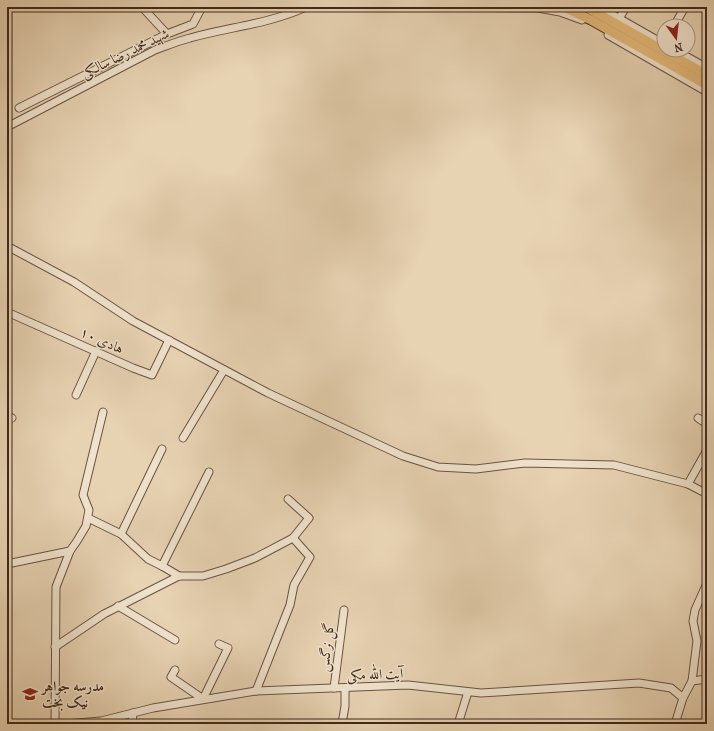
<svg xmlns="http://www.w3.org/2000/svg" width="714" height="731" font-family="'IM FELL French Canon',Amiri,serif">
  <style>
    .lines { fill: none; stroke-linecap: round; stroke-linejoin: round }
    .minor-casing { stroke: #6a5340; stroke-width: 9 }
    .major-casing { stroke: #40291a; stroke-width: 11 }
    .minor { stroke: #efe2cd; stroke-width: 7 }
    .major { stroke: #e4b979; stroke-width: 9 }
    .labels { text-anchor: middle; stroke-width: 3; stroke-linejoin: round; paint-order: stroke }
    .street-label { font-size: 14px; fill: #40291a; stroke: #efe2cd }
    .poi-label { font-size: 14px; font-weight: bold; fill: #40291a; stroke: #efe2cd; text-anchor: start }
  </style>
  <rect width="100%" height="100%" fill="#e7d2b2"/>
  <filter id="stains"><feTurbulence type="fractalNoise" baseFrequency=".005" numOctaves="4"/><feColorMatrix values="0 0 0 0 .2 0 0 0 0 .09 0 0 0 0 .02 0 0 0 .5 -.17"/></filter>
  <radialGradient id="worn" r=".72"><stop offset=".6" stop-color="#630" stop-opacity="0"/><stop offset="1" stop-color="#630" stop-opacity=".3"/></radialGradient>
  <g class="lines">
    <defs>
      <g id="minor">
        <polyline points="142,7 167,34"/>
        <polyline points="428,7 538,8 560,12 582,20"/>
        <polyline points="599,7 664,44"/>
        <polyline points="617,22 626,7"/>
        <polyline points="674,26 685,7"/>
        <polyline points="608,35 707,92"/>
        <polyline points="675,50 707,68"/>
        <polyline points="19,108 167,34 193,24 202,7"/>
        <path d="M 7,127 L 155,50 C 166,46 178,41 190,38 C 229,27 269,24 306,7"/>
        <polyline points="7,246 74,282 133,321 268,393 403,456 438,467 476,469 525,463 614,465 688,484 707,494"/>
        <polyline points="7,312 133,368 152,375 169,340"/>
        <polyline points="76,395 96,351"/>
        <polyline points="7,415 12,418"/>
        <polyline points="698,418 707,424"/>
        <polyline points="183,438 224,370"/>
        <polyline points="688,484 707,450"/>
        <polyline points="288,499 309,518 293,538"/>
        <polyline points="88,518 121,534 148,559 162,566 179,576"/>
        <polyline points="121,534 162,449"/>
        <polyline points="7,564 70,551"/>
        <polyline points="162,566 209,472"/>
        <polyline points="118,606 175,640"/>
        <polyline points="55,647 104,614 179,576 203,576 226,569 255,558 293,538 310,557 294,585 290,605 256,691"/>
        <polyline points="175,670 171,677 203,699 228,648 219,644"/>
        <polyline points="692,681 707,679"/>
        <polyline points="334,688 344,610"/>
        <polyline points="55,724 56,587 70,551 77,541 86,526 89,510 83,495 103,412"/>
        <polyline points="65,724 101,721 153,708 256,691 408,685 481,693 639,683 671,688 683,698"/>
        <polyline points="132,724 133,713"/>
        <polyline points="342,724 345,706 345,688"/>
        <polyline points="458,724 468,692"/>
        <polyline points="675,724 683,698 692,681 697,641 693,621 695,610 707,583"/>
      </g>
      <g id="major">
        <polyline points="564,7 591,20 707,85"/>
        <polyline points="586,7 707,75"/>
      </g>
    </defs>
    <use href="#minor" class="minor-casing"/>
    <use href="#major" class="major-casing"/>
    <use href="#minor" class="minor"/>
    <use href="#major" class="major"/>
  </g>
  <defs>
    <symbol id="school-bare" viewBox="-9 -9 18 18"><path d="M0-5L7-2L0 1L-7-2ZM-4 1L0 2.5L4 1V4Q0 6-4 4Z" fill="#8f2418" stroke="#efe2cd" stroke-width="2.5" paint-order="stroke"/></symbol>
  </defs>
  <g fill-rule="evenodd">
    <use href="#school-bare" x="19" y="683" width="22" height="22"/>
  </g>
  <g class="labels">
    <g class="street-label">
      <text transform="translate(125 53) rotate(-26)" y="5">شهید محمد رضا سالکی</text>
      <text transform="translate(102 340) rotate(24)" y="5">هادی ۱۰</text>
      <text transform="translate(326 647) rotate(-83)" y="5">گل نرگس</text>
      <text transform="translate(375 674) rotate(-2)" y="5">آیت الله مکی</text>
    </g>
    <g class="poi-label">
      <text x="42" y="691">مدرسه جواهر<tspan x="42" dy="16">نیک بخت</tspan></text>
    </g>
  </g>
  <rect width="714" height="731" fill="none" stroke="#e7d2b2" stroke-width="24"/>
  <rect x="8" y="8" width="698" height="715" fill="none" stroke="#40291a" stroke-width="2"/>
  <rect x="12" y="12" width="690" height="707" fill="none" stroke="#40291a"/>
  <g transform="translate(676 38) rotate(165)"><circle r="19" fill="#efe2cd" stroke="#a99885"/>
  <path d="M0-3L7 15L0 10L-7 15Z" fill="#8f2418"/>
  <text y="-6" font-size="11" font-weight="bold" text-anchor="middle" fill="#40291a">N</text>
  </g>
  <rect width="100%" height="100%" filter="url(#stains)"/>
  <rect width="100%" height="100%" fill="url(#worn)"/>
</svg>
